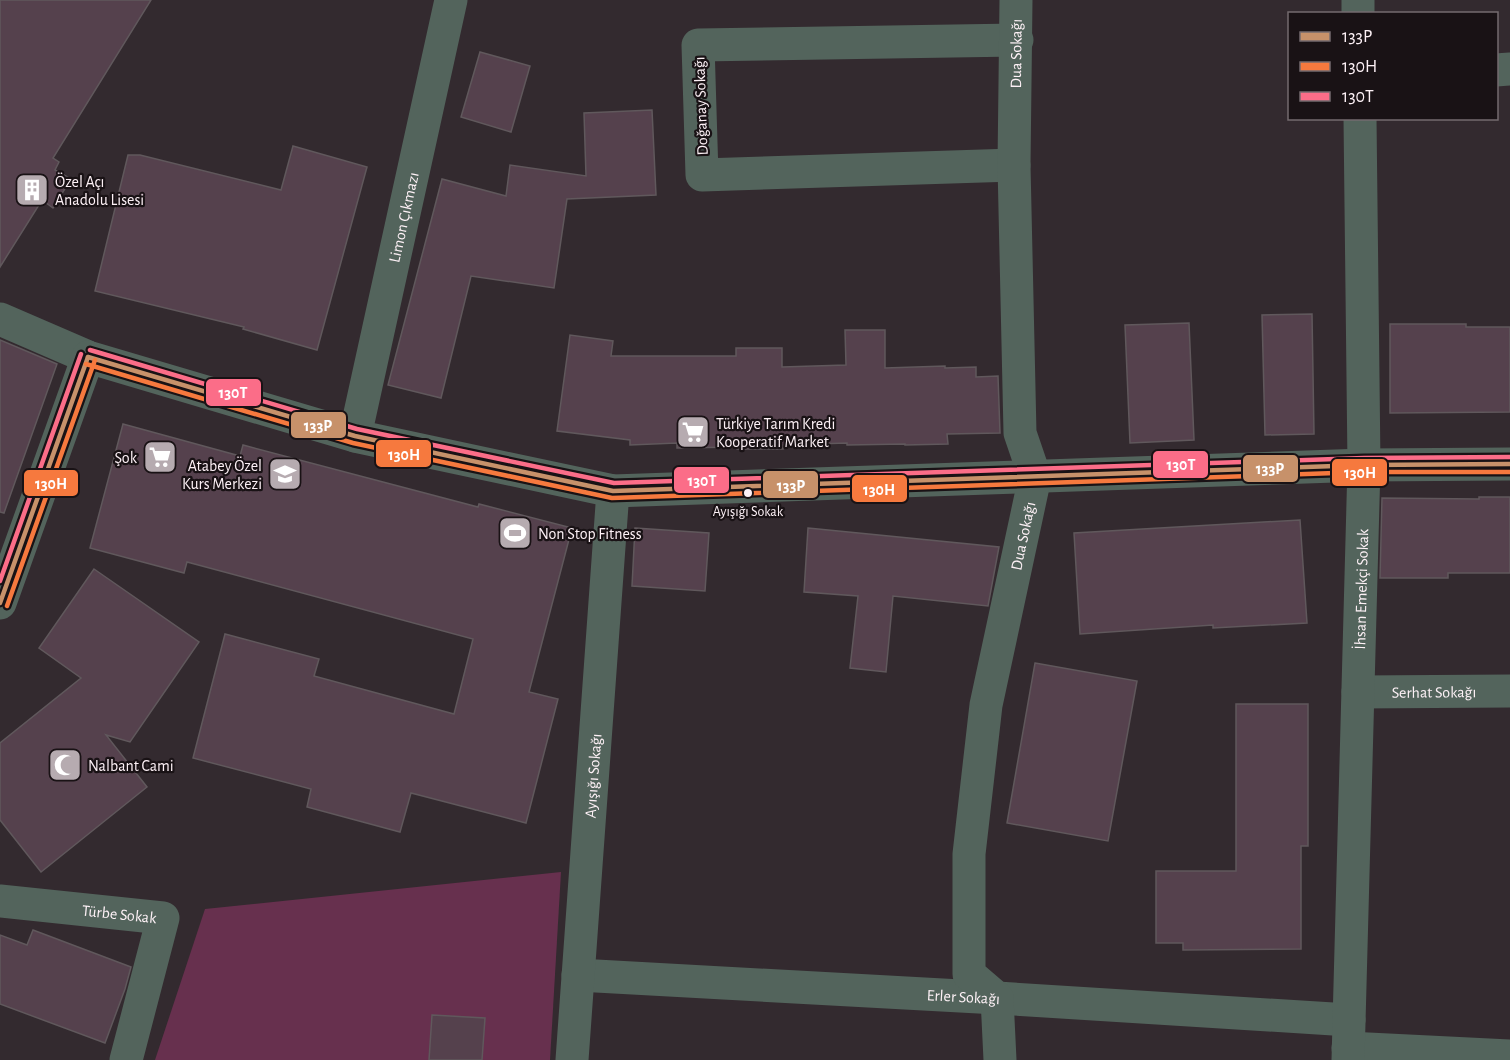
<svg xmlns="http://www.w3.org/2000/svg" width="1510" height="1060" font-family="'Alegreya Sans',sans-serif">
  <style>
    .green { fill: #67304e }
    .building { fill: #55414d; stroke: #60585c; stroke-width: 1.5 }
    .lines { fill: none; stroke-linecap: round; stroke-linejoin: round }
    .minor { stroke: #53645c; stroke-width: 33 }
    .bus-1-casing { stroke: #191215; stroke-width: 9 }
    .bus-2-casing { stroke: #191215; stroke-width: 9 }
    .bus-3-casing { stroke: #191215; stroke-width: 9 }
    .bus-1 { stroke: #c7916a; stroke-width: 4.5 }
    .bus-2 { stroke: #f6793e; stroke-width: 4.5 }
    .bus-3 { stroke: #fb6d88; stroke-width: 4.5 }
    .bus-dot { fill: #fdf1f6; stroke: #191215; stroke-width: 2 }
    .labels { text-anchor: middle; stroke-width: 4.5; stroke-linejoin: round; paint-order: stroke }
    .bus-label { font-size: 14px; fill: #fdf1f6; stroke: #191215 }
    .street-label { font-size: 16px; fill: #fdf1f6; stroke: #191215 }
    .poi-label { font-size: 16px; fill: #fdf1f6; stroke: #191215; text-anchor: start }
    .line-badge { stroke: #191215; stroke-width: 2 }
    .badge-label { font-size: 16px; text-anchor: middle; font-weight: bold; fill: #fff }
  </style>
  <rect width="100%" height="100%" fill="#332a2f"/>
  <polygon class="green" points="561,872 550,1060 155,1060 205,909"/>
  <g class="building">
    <polygon points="0,0 151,0 53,158 59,162 55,170 71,179 53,208 42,200 0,267"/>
    <polygon points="480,52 530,66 511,132 461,117"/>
    <polygon points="652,110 656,195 567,199 554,288 471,276 441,398 388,385 442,179 506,196 510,165 586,176 584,113"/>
    <polygon points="293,146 367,167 317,350 243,329 244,327 95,291 128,155 140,155 281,190"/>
    <polygon points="1312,314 1314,434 1265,435 1262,315"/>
    <polygon points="1189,323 1194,440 1130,443 1125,325"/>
    <polygon points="1390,324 1466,324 1466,327 1510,327 1510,412 1390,413"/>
    <polygon points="845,330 885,330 885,368 945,366 945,368 976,367 976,377 998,376 1000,433 947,434 948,444 905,445 905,444 847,445 847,443 783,445 783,449 737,449 737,447 677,448 677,443 630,445 630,440 557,431 570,335 613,341 611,356 736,356 736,348 782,348 782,367 846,365"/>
    <polygon points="0,340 57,364 4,513 0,512"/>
    <polygon points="123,424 240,456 243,445 478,507 479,504 572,528 529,692 558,699 526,823 411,793 400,832 307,807 311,789 193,758 225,634 319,659 314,676 454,714 473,639 187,562 184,573 90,548"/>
    <polygon points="1479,497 1510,497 1510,573 1448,573 1448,578 1380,578 1382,498 1479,499"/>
    <polygon points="1300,520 1307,623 1213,628 1213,625 1080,634 1074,533"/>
    <polygon points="635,528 709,533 705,591 632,586"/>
    <polygon points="808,528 999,547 988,606 893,596 886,672 850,668 858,596 804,592"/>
    <polygon points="94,569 199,642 130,742 106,735 147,787 41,872 0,820 0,743 81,678 39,648"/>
    <polygon points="1035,663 1137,681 1108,841 1007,823"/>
    <polygon points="1236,704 1308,704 1308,846 1301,846 1301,949 1183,950 1183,943 1156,943 1156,871 1236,871"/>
    <polygon points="33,930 131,967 125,989 105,1043 0,1004 0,935 27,945"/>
    <polygon points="432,1015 485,1018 482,1060 429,1060"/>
  </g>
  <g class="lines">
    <g class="minor">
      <polyline points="1358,0 1358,14"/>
      <polyline points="1496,70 1510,69"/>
      <polyline points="1014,165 702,175 698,45 1017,40"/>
      <polyline points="0,319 88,357 355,436 613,491 1364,465 1510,464"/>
      <path id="s1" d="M 355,436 L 451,0"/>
      <polyline points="0,603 88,357"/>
      <path id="s2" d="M 1358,692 L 1510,691"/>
      <path id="s3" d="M 0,901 L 163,918 L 126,1060"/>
      <path id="s4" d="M 578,975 L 997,998 L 1349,1020"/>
      <polyline points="1348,1048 1510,1056"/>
      <path id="s5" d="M 572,1060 L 613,491"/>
      <path id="s6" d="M 1000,1060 L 997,998 L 969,974 L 969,854 L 986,705 L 1035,477 L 1020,433 L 1014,165 L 1016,0"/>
      <path id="s7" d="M 1348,1060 L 1364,465 L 1360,118"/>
    </g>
    <defs>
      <g id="bus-1">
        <polyline points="88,357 355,436 613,491 1364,465 1510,464"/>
        <polyline points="0,603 88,357"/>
      </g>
      <g id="bus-2">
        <polyline points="86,364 353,443 612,498 1364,472 1510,472"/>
        <polyline points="7,606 95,360"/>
      </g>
      <g id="bus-3">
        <polyline points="90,350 357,429 614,483 1364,458 1510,457"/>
        <polyline points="0,581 81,354"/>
      </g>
    </defs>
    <use href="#bus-1" class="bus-1-casing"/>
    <use href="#bus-2" class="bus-2-casing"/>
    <use href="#bus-3" class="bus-3-casing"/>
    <use href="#bus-1" class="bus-1"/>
    <use href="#bus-2" class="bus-2"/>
    <use href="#bus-3" class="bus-3"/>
  </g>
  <defs>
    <symbol id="building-square" viewBox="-11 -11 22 22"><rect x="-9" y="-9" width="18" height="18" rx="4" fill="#b6abb0" stroke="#191215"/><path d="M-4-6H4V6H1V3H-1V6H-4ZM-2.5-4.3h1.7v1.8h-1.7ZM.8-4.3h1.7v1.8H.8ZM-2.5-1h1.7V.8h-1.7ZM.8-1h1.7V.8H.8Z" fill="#fff"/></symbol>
    <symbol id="supermarket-square" viewBox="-11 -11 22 22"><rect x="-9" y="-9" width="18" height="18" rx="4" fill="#b6abb0" stroke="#191215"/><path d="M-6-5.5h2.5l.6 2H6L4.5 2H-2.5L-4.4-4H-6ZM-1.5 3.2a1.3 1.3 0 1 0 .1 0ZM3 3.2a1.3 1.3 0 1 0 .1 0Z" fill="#fff"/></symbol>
    <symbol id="school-square" viewBox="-11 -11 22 22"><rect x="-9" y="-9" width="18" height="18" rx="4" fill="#b6abb0" stroke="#191215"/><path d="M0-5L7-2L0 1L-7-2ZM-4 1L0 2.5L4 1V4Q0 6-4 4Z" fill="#fff"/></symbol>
    <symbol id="stadium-square" viewBox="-11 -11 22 22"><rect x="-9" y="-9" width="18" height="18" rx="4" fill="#b6abb0" stroke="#191215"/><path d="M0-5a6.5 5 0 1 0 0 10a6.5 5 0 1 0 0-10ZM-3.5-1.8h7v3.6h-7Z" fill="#fff"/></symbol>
    <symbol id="mosque-square" viewBox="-11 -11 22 22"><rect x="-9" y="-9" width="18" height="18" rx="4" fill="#b6abb0" stroke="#191215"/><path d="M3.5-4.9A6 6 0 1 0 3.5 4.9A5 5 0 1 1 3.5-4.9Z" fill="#fff"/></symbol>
  </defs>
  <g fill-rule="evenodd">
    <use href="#building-square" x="13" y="171" width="38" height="38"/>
    <use href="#supermarket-square" x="674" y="413" width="38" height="38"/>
    <use href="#supermarket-square" x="141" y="438" width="38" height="38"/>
    <use href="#school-square" x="266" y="455" width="38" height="38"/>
    <use href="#stadium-square" x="496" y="514" width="38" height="38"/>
    <use href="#mosque-square" x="46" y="746" width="38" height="38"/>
  </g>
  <circle class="bus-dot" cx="748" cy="493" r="5"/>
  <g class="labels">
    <g class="bus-label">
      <text x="748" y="516">Ayışığı Sokak</text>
    </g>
    <g class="street-label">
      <text dy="6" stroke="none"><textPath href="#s6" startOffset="1028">Dua Sokağı</textPath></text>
      <text transform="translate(700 106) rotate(-92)" y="6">Doğanay Sokağı</text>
      <text dy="6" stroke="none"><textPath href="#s1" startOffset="224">Limon Çıkmazı</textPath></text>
      <text dy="6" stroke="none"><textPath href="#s6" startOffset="542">Dua Sokağı</textPath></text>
      <text dy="6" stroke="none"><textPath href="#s7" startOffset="471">İhsan Emekçi Sokak</textPath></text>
      <text dy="6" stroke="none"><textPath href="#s2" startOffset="76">Serhat Sokağı</textPath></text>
      <text dy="6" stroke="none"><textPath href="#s5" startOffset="285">Ayışığı Sokağı</textPath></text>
      <text dy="6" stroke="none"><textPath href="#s3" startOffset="120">Türbe Sokak</textPath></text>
      <text dy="6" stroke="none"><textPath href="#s4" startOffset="386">Erler Sokağı</textPath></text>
    </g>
    <g class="poi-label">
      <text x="55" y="187">Özel Açı<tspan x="55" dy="18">Anadolu Lisesi</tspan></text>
      <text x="716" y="429">Türkiye Tarım Kredi<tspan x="716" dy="18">Kooperatif Market</tspan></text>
      <text x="137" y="463" text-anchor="end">Şok</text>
      <text x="262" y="471" text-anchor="end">Atabey Özel<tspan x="262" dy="18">Kurs Merkezi</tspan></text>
      <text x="538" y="539">Non Stop Fitness</text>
      <text x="88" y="771">Nalbant Cami</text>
    </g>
  </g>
  <g class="line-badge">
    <rect x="205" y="378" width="57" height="29" rx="6" fill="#fb6d88"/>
    <rect x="290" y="411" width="57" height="28" rx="6" fill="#c7916a"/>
    <rect x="375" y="439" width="57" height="29" rx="6" fill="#f6793e"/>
    <rect x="1152" y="450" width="57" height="29" rx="6" fill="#fb6d88"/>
    <rect x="1242" y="454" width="57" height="29" rx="6" fill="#c7916a"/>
    <rect x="1331" y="458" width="57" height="29" rx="6" fill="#f6793e"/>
    <rect x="673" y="466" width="57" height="28" rx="6" fill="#fb6d88"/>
    <rect x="23" y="469" width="56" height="28" rx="6" fill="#f6793e"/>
    <rect x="762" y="470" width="57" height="29" rx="6" fill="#c7916a"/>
    <rect x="851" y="474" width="57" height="29" rx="6" fill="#f6793e"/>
  </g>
  <g class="badge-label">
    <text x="233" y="398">130T</text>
    <text x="318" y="431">133P</text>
    <text x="404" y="460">130H</text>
    <text x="1181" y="470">130T</text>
    <text x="1270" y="474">133P</text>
    <text x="1360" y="478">130H</text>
    <text x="702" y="486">130T</text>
    <text x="51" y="489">130H</text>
    <text x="791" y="491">133P</text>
    <text x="879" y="495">130H</text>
  </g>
  <rect x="1288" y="12" width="210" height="108" fill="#191215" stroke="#746b6f" stroke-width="1.5"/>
  <rect x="1300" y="32" width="30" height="9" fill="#c7916a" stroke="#746b6f" stroke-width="1.5"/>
  <text x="1342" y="42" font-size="18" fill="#fdf1f6">133P</text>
  <rect x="1300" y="62" width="30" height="9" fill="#f6793e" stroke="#746b6f" stroke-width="1.5"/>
  <text x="1342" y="72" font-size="18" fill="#fdf1f6">130H</text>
  <rect x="1300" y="92" width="30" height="9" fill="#fb6d88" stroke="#746b6f" stroke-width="1.5"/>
  <text x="1342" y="102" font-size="18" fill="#fdf1f6">130T</text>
</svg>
